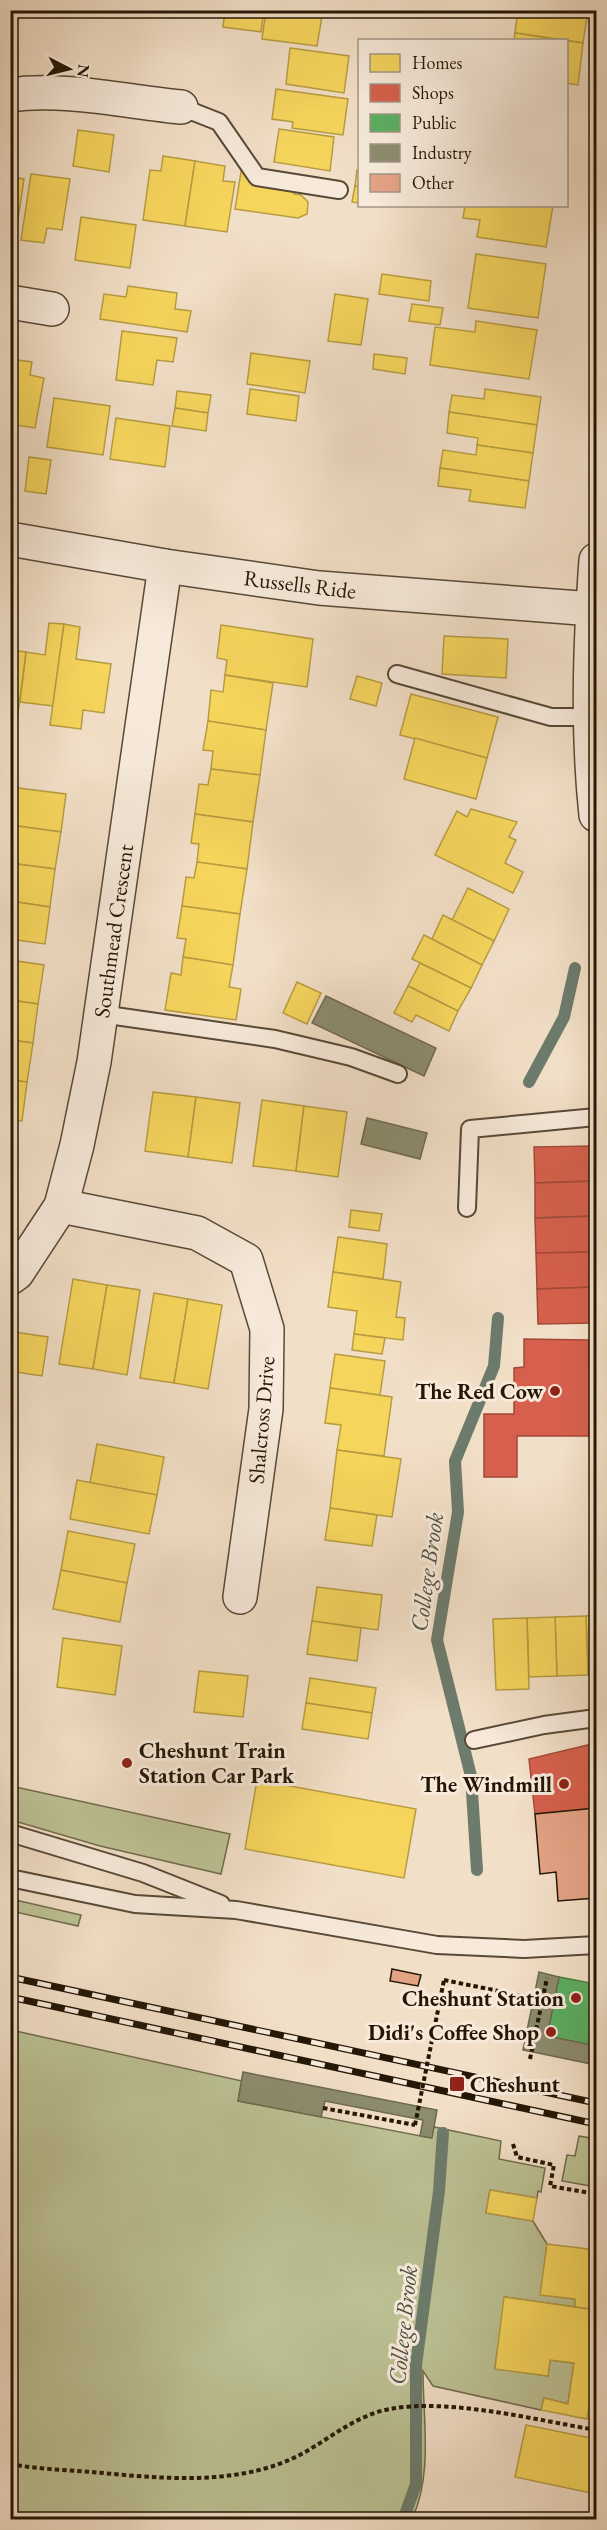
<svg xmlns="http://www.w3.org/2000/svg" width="607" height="2530" font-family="'EB Garamond',serif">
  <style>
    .green { fill: #bcc194; stroke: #706c4d; stroke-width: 1.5 }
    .homes { fill: #f6d55c; stroke: #b79c42; stroke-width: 1.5 }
    .shops { fill: #d6604d; stroke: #a14a38; stroke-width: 1.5 }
    .public { fill: #5aae61; stroke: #4a8146; stroke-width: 1.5 }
    .industry { fill: #8c8c6e; stroke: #6d694f; stroke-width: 1.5 }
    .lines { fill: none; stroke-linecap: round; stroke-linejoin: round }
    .stream { stroke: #6c7b6c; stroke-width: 12 }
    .building { fill: #e4a385; stroke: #241706; stroke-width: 1.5 }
    .lane-casing { stroke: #584936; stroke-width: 20 }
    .street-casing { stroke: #584936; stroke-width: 36 }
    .path { stroke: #241706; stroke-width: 4; stroke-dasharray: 4.5 3; stroke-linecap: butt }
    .lane { stroke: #f7eadb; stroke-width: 16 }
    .street { stroke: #f7eadb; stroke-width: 33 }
    .rail-casing { stroke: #241706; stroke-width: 7 }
    .rail { stroke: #f7eadb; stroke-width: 4.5; stroke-dasharray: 14; stroke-linecap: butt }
    .path-bridge { stroke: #241706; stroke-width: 4; stroke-dasharray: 4.5 3; stroke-linecap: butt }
    .poi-dot { fill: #8f2418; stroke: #f7eadb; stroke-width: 2 }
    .labels { text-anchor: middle; stroke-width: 6; stroke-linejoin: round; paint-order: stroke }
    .street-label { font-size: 22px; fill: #241706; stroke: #f7eadb }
    .poi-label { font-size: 22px; font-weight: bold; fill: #241706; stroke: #f7eadb; text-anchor: end }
    .water-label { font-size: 24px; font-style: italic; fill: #4e5142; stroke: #f7eadb }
  </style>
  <rect width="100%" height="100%" fill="#f2dfc7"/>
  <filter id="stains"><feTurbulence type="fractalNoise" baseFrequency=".00333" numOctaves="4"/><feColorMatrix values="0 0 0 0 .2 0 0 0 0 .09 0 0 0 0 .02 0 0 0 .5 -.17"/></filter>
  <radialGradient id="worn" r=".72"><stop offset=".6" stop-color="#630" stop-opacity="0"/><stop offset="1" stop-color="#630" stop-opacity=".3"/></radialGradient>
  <g class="green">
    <polygon points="11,1786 230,1834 221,1874 100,1846 11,1820"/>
    <polygon points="11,1899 81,1915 78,1926 11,1911"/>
    <path d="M 11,2030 L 242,2081 L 238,2101 L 431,2138 L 434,2127 L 501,2141 L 499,2159 L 545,2168 L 541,2192 L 538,2191 L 537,2198 L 490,2190 L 486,2213 L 533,2221 L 547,2244 L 541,2294 L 575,2299 L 575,2307 L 505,2297 L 495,2368 L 548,2376 L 550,2360 L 574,2363 L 568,2404 L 544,2398 L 541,2410 L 433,2386 L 423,2371 C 423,2419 433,2475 412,2519 L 11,2520 Z"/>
    <polygon points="579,2136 596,2139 596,2187 562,2181 567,2155 575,2156"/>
  </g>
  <g class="homes">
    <polygon points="225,10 264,10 261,32 223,27"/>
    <polygon points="266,10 323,10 317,46 262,39"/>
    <polygon points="518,10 588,10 583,43 515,33"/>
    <polygon points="515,33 583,43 578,85 566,83 566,40 514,40"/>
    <polygon points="290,48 349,56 344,93 286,84"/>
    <polygon points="276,89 348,99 343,135 292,128 293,122 272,119"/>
    <polygon points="279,129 334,137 330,171 274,162"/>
    <polygon points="78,130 114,135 109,172 73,166"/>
    <polygon points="163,156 195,161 185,226 143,220 150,170 161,171"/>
    <polygon points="195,161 225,166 223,181 235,182 227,232 185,226"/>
    <polygon points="357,170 360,170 360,187 355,186"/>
    <polygon points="241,172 296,180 294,194 301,195 308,202 307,214 298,218 235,209"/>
    <polygon points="31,174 70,179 62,230 47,228 44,243 21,240"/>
    <polygon points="10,177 24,179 17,226 12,225 10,239"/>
    <polygon points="355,186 360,187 360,203 352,202"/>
    <polygon points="465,206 553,206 546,247 477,237 480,220 463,218"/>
    <polygon points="81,217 136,225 130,268 75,260"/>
    <polygon points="476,254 546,264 538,318 468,308"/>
    <polygon points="382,274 431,281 429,301 379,294"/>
    <polygon points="128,286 177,293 175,309 191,311 187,332 100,319 104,294 126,297"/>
    <polygon points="335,294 368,299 361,345 328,341"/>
    <polygon points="412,304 443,308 440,325 409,321"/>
    <polygon points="476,321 537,330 529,379 430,365 435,327 475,332"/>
    <polygon points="122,331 177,338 173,362 157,360 153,385 116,380"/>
    <polygon points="251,353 310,361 305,393 247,384"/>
    <polygon points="374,354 407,358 405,374 373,369"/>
    <polygon points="10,359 32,362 30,375 44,378 35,428 10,424"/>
    <polygon points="250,389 299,396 296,421 247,414"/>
    <polygon points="485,389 541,397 537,425 449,412 452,395 484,399"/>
    <polygon points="177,391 211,395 208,413 175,408"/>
    <polygon points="54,398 110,406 103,455 47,447"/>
    <polygon points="175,408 208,413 206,431 172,426"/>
    <polygon points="449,412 537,425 533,453 477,445 478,438 447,433"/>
    <polygon points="116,418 170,426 165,467 110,459"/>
    <polygon points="477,445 533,453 529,481 440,468 443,450 476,455"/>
    <polygon points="29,457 51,460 46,494 25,491"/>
    <polygon points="440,468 529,481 525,508 469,501 471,490 438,486"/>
    <polygon points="49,623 64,624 53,706 20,702 26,652 45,655"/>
    <polygon points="64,624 80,627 76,659 111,664 104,713 83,710 81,729 50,725"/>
    <polygon points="221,625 313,639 307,687 225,675 227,660 217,658"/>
    <polygon points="444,636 508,639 506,678 442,674"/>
    <polygon points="10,650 26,652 17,721 10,720"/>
    <polygon points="225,675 273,683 266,730 208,721 211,690 223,692"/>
    <polygon points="357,676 382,683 376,706 350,699"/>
    <polygon points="411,694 498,717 487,758 400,735"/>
    <polygon points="208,721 266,730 260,775 211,769 213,751 203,750"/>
    <polygon points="415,738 487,758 476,799 404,779"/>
    <polygon points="211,769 260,775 253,822 195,814 199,784 208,785"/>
    <polygon points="10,787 66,794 61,832 10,825"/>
    <polygon points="471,809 517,822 509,837 516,840 505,863 523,872 513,893 435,855 457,811 467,817"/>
    <polygon points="195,814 253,822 247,869 197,862 199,844 191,843"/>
    <polygon points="10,825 61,832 55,869 10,863"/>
    <polygon points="197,862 247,869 240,914 182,906 186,877 194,878"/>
    <polygon points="10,863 55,869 50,907 10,901"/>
    <polygon points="468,888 509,909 494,941 452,920"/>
    <polygon points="10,901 50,907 45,944 10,939"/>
    <polygon points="182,906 240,914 233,965 183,957 186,939 177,938"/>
    <polygon points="443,915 494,941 482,965 432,939"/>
    <polygon points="424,935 482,965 471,988 412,959"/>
    <polygon points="183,957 233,965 229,987 241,989 236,1020 165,1010 171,973 181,975"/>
    <polygon points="10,960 44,965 38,1004 10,1000"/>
    <polygon points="420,963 471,988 458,1011 408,986"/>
    <polygon points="297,982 321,993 307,1024 283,1013"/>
    <polygon points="408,986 458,1011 449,1031 416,1015 412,1022 394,1013"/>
    <polygon points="10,1000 38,1004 33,1043 10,1040"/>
    <polygon points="10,1040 33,1043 27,1082 10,1080"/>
    <polygon points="10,1080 27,1082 22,1121 10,1120"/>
    <polygon points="153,1092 196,1097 188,1157 145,1151"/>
    <polygon points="196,1097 240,1103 232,1163 188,1157"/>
    <polygon points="262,1100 304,1106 296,1171 253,1166"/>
    <polygon points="304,1106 347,1112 338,1177 296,1171"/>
    <polygon points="351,1210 382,1214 379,1231 349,1227"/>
    <polygon points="338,1237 387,1244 383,1279 333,1272"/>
    <polygon points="333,1272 401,1282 396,1317 405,1318 403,1340 354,1334 357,1311 328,1307"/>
    <polygon points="73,1279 107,1285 93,1369 59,1364"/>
    <polygon points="107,1285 140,1290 127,1375 93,1369"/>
    <polygon points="154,1293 188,1299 174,1383 140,1378"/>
    <polygon points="188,1299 222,1305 208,1389 174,1383"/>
    <polygon points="14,1332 48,1337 42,1376 10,1371"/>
    <polygon points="354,1334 385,1338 382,1354 352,1350"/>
    <polygon points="335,1354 385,1361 380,1395 330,1388"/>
    <polygon points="330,1388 392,1397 384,1456 337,1450 341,1425 325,1423"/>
    <polygon points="97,1444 164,1457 157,1495 90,1483"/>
    <polygon points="337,1450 401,1459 392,1517 330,1508"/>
    <polygon points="77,1480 157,1495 149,1534 70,1519"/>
    <polygon points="330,1508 377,1515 372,1546 325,1540"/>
    <polygon points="68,1531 135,1544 127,1583 61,1570"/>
    <polygon points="61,1570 127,1583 120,1622 53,1609"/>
    <polygon points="317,1587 382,1595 378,1630 312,1621"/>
    <polygon points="596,1615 596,1675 588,1675 586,1616"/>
    <polygon points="586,1616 588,1675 557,1676 555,1617"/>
    <polygon points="555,1617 557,1676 529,1677 527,1618"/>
    <polygon points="527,1618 529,1689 496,1690 493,1619"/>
    <polygon points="312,1621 361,1628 357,1661 307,1654"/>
    <polygon points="63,1638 122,1646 115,1695 57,1687"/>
    <polygon points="199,1671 248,1676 243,1717 194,1712"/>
    <polygon points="310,1678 376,1688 372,1713 306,1703"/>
    <polygon points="306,1703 372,1713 368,1739 302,1729"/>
    <polygon points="257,1780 416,1809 404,1878 245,1849"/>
    <polygon points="490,2190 537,2198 533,2221 486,2213"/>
    <polygon points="547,2244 596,2250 596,2310 575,2307 575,2299 540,2295"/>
    <polygon points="504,2297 596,2310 596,2408 589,2407 587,2419 541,2410 544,2398 568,2404 574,2363 550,2360 548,2376 495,2369"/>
    <polygon points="526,2425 596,2439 596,2494 515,2477"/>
  </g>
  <g class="shops">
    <polygon points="596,1146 596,1181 535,1183 534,1147"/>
    <polygon points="596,1181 596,1216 535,1218 535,1183"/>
    <polygon points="596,1216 596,1252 536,1253 535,1218"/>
    <polygon points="596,1252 596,1287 537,1289 536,1253"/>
    <polygon points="596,1287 596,1323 538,1324 537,1289"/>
    <polygon points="524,1339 589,1340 589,1368 596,1368 596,1436 517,1436 517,1477 484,1477 484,1414 514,1414 514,1368 524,1367"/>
    <polygon points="596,1743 596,1808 535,1814 529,1759"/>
  </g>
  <polygon class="public" points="559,1977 596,1984 596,2046 547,2036"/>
  <g class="industry">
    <polygon points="326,996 436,1048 424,1076 312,1023"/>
    <polygon points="367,1118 427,1133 420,1159 361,1144"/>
    <polygon points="539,1972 559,1977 547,2036 596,2046 596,2065 523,2050"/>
    <polygon points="243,2072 437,2110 432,2138 420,2136 423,2120 325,2101 321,2117 238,2101"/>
  </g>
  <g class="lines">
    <g class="stream">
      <polyline points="529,1082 564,1017 575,968"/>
      <polyline points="477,1870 471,1776 437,1640 458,1512 455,1461 494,1366 498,1318"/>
      <polyline points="403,2520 416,2484 416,2365 439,2191 443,2133"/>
    </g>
  </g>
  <g class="building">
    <polygon points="596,1808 596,1898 558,1901 556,1872 540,1874 535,1814"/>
    <polygon points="392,1969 421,1975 418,1986 390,1981"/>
  </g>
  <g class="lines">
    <defs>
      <g id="lane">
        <polyline points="181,107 219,122 257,177 339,190"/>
        <polyline points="397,674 551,717 590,717"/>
        <polyline points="101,1014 275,1039 351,1057 398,1074"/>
        <polyline points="467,1208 470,1129 596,1117"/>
        <polyline points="474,1740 544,1725 596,1718"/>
        <polyline points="10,1833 143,1873 221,1904"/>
        <polyline points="10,1878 135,1904 236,1910 437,1945 524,1949 596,1945"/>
      </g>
      <g id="street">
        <path d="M 10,95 C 61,87 129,102 181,107"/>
        <polyline points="10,302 52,309"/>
        <polyline points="10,539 165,566 319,588 593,609"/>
        <path d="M 596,560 C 590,645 587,731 596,815"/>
        <polyline points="61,1206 197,1233 246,1260 267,1329 266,1409 240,1597"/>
        <polyline points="10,1278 17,1273 61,1206 77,1145 94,1062 165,566"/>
      </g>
    </defs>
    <use href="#lane" class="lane-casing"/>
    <use href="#street" class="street-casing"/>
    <g class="path">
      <polyline points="444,1980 543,2000"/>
      <polyline points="530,2059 547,1978"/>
      <polyline points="323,2108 415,2125"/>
      <polyline points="513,2144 517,2157 554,2165 550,2186 596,2194"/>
      <path d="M 10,2464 C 37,2469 65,2470 92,2472 C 156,2478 229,2486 289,2460 C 324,2445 351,2416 390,2409 C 449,2398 536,2420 596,2430"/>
    </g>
    <use href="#lane" class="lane"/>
    <use href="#street" class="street"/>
    <defs>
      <g id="rail">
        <polyline points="10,1977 596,2103"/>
        <polyline points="10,1997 596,2124"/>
      </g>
    </defs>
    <use href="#rail" class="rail-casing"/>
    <use href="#rail" class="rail"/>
    <polyline class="path-bridge" points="415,2125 444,1980"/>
  </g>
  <g class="poi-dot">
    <circle cx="555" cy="1391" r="6"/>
    <circle cx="127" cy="1763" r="6"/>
    <circle cx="564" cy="1784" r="6"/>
    <circle cx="576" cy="1998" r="6"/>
    <circle cx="551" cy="2032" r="6"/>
    <rect x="449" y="2076" width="16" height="16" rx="3"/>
  </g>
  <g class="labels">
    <g class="street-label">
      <text transform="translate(300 584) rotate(7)" y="8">Russells Ride</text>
      <text transform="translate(113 931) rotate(-82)" y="8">Southmead Crescent</text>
      <text transform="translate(261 1420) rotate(-85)" y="8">Shalcross Drive</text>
    </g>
    <g class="poi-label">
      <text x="543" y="1399">The Red Cow</text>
      <text x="139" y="1758" text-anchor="start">Cheshunt Train<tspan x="139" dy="25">Station Car Park</tspan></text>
      <text x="552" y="1792">The Windmill</text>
      <text x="564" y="2006">Cheshunt Station</text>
      <text x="539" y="2040">Didi's Coffee Shop</text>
      <text x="470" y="2092" text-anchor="start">Cheshunt</text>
    </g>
    <g class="water-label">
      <text transform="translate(427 1572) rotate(-82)" y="8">College Brook</text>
      <text transform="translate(403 2325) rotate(-84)" y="8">College Brook</text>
    </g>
  </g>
  <rect width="607" height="2530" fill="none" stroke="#f2dfc7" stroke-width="36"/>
  <rect x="12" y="12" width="583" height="2506" fill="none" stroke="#241706" stroke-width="3"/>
  <rect x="18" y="18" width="571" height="2494" fill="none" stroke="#241706" stroke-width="1.5"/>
  <rect x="358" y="39" width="210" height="168" fill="#f7eadb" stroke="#a39686" stroke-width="1.5"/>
  <rect x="370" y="54" width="30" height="18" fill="#f6d55c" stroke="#a39686" stroke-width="1.5"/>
  <text x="412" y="69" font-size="18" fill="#241706">Homes</text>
  <rect x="370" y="84" width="30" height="18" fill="#d6604d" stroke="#a39686" stroke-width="1.5"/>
  <text x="412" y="99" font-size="18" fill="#241706">Shops</text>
  <rect x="370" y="114" width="30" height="18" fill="#5aae61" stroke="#a39686" stroke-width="1.5"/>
  <text x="412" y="129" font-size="18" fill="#241706">Public</text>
  <rect x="370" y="144" width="30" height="18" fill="#8c8c6e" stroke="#a39686" stroke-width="1.5"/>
  <text x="412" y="159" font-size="18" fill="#241706">Industry</text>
  <rect x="370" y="174" width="30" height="18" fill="#e4a385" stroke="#a39686" stroke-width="1.5"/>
  <text x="412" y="189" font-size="18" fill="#241706">Other</text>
  <g transform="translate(69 69) rotate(97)" stroke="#f7eadb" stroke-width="4.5" paint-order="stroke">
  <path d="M0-4.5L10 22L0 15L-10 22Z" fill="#241706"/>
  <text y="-9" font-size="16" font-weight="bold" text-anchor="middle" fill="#241706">N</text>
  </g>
  <rect width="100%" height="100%" filter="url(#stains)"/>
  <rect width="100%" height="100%" fill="url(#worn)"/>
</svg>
